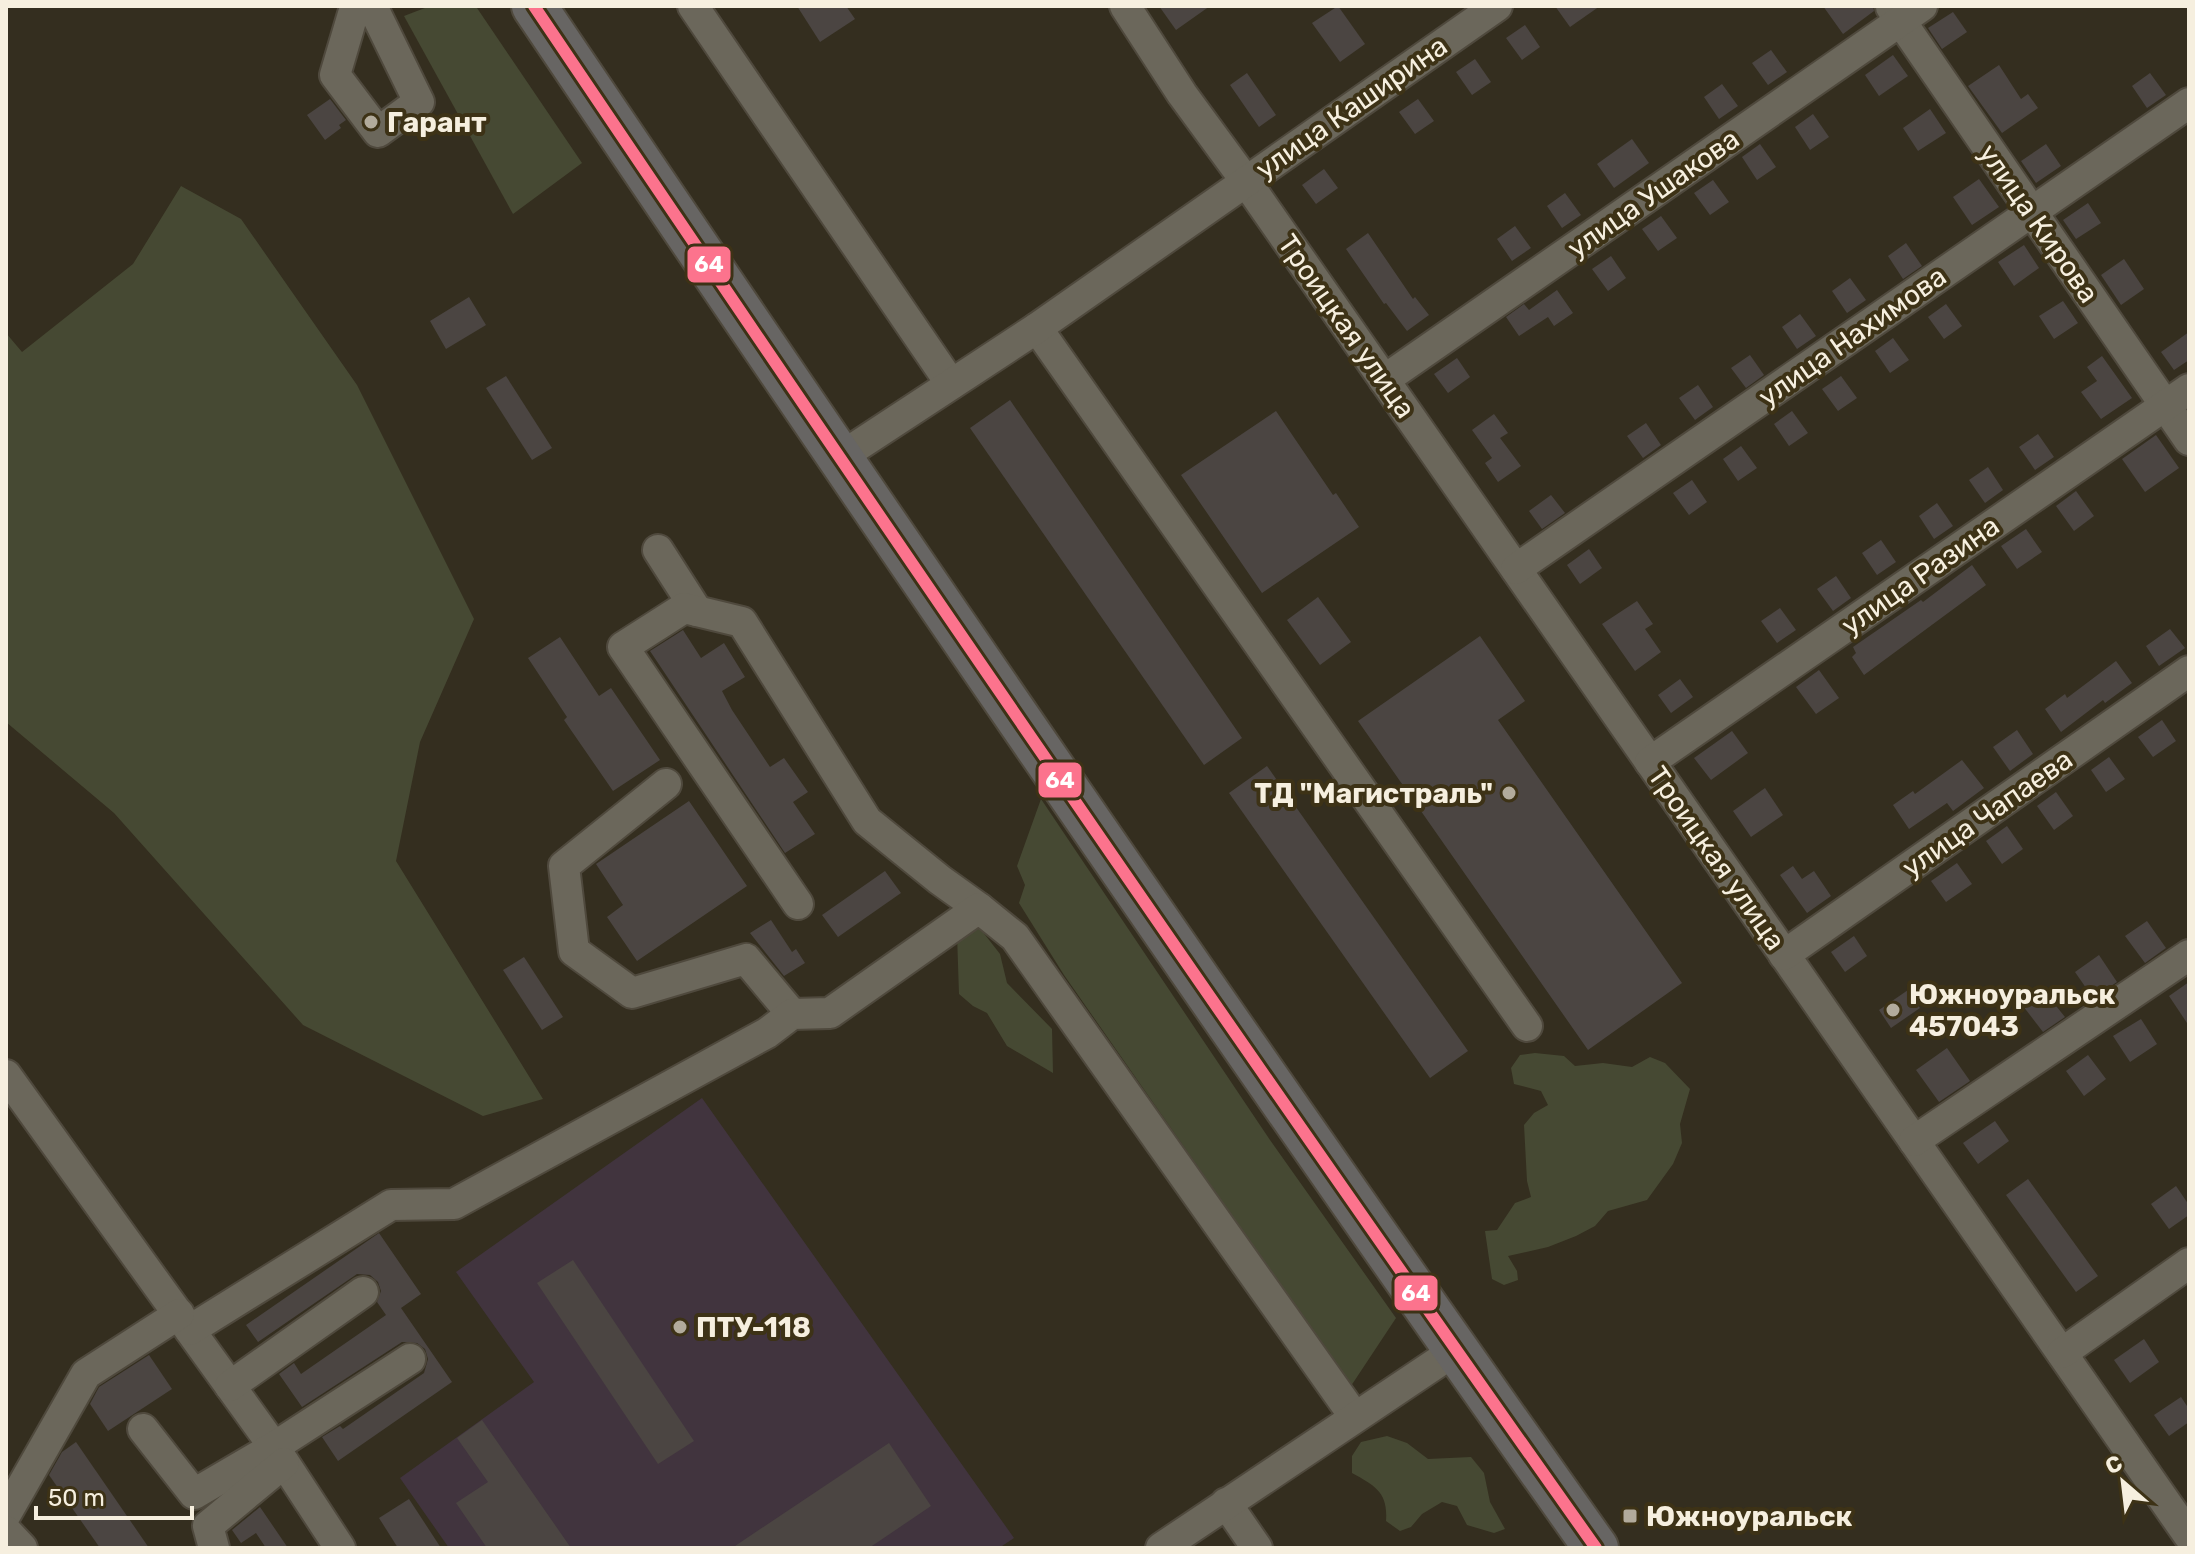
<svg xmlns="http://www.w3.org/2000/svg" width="2195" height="1554" font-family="Rubik,sans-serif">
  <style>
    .education { fill: #41343e }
    .green { fill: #464933 }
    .building { fill: #4b4542 }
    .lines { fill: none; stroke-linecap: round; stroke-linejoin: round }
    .minor-casing { stroke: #4f493d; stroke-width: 34 }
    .highway-casing { stroke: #4f493d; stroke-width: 48 }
    .minor { stroke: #6b675b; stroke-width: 30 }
    .highway { stroke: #676563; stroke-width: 44 }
    .bus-1-casing { stroke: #3d3216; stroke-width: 18 }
    .bus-1 { stroke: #fc738d; stroke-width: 12 }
    .poi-dot { fill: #b2ab9c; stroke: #3d3216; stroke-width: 3 }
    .labels { text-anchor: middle; stroke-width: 8; stroke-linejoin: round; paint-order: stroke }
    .street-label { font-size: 28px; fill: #f6efdf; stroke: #3d3216 }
    .poi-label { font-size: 28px; font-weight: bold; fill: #f6efdf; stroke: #3d3216; text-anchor: start }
    .line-badge { stroke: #3d3216; stroke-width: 3 }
    .badge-label { font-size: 22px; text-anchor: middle; font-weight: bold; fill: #fff }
  </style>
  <rect width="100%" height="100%" fill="#342e1f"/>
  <polygon class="education" points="702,1098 1014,1538 999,1548 449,1548 400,1478 534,1382 456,1272"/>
  <g class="green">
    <polygon points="430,6 477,8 582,163 513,214 404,16"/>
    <polygon points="181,186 241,219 357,385 474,619 420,742 396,861 543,1099 483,1116 303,1025 114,813 6,722 6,333 22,352 133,264"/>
    <polygon points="1041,799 1270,1140 1396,1318 1351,1386 1064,975 1019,903 1025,885 1017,866"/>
    <polygon points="979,927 1000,954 1007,983 1052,1029 1053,1073 1007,1046 987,1013 973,1006 959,994 957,934"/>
    <polygon points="1535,1053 1564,1056 1575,1066 1603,1063 1632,1067 1650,1057 1665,1063 1690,1089 1680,1124 1682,1143 1673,1164 1647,1200 1608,1211 1595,1226 1576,1236 1548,1247 1508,1256 1517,1271 1518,1280 1504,1285 1492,1279 1485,1231 1497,1230 1515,1203 1531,1197 1527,1181 1524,1125 1534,1113 1548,1105 1541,1091 1514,1084 1511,1068 1520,1055"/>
    <path d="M 1387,1436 L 1407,1443 L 1428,1459 L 1471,1457 L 1484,1473 L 1490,1502 L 1505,1529 L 1494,1533 L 1467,1525 L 1457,1506 L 1442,1502 L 1422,1514 L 1411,1527 L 1400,1531 L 1386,1521 C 1388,1493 1376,1486 1352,1473 L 1352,1456 L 1361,1442 Z"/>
  </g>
  <g class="building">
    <polygon points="797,6 846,6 855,19 820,42"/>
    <polygon points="1159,6 1210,6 1176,30"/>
    <polygon points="1338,6 1365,44 1340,62 1312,23"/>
    <polygon points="1555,6 1600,6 1570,27"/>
    <polygon points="1823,6 1873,6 1874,11 1843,34"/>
    <polygon points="1953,12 1967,32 1942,49 1928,28"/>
    <polygon points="1525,25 1540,47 1522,60 1506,38"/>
    <polygon points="1771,50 1787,72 1768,85 1752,63"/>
    <polygon points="1893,55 1908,76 1879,96 1865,75"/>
    <polygon points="1475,59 1491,82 1472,95 1456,72"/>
    <polygon points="1999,65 2021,99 2028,94 2038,108 2002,133 1968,86"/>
    <polygon points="1247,73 1276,115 1259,127 1230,85"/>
    <polygon points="2150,73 2166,95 2147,108 2132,86"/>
    <polygon points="1722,84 1738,106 1719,119 1704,97"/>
    <polygon points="330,99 346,120 339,125 341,128 325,140 307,115"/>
    <polygon points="1418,99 1434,121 1415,134 1399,112"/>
    <polygon points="1930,109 1946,133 1918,151 1903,128"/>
    <polygon points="1813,114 1829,137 1810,150 1795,127"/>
    <polygon points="1632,139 1649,163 1614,188 1597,164"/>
    <polygon points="1760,144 1776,167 1757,180 1742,157"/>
    <polygon points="2046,144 2061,166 2036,183 2021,161"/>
    <polygon points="1324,169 1338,188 1316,204 1302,185"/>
    <polygon points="1979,179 1999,207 1972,225 1953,197"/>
    <polygon points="1713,180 1729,202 1710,215 1694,193"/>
    <polygon points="1565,193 1581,215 1562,228 1547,206"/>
    <polygon points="2088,203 2101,223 2076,239 2063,220"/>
    <polygon points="1661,216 1677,238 1658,251 1642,229"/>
    <polygon points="1515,226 1531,248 1512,261 1497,239"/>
    <polygon points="1368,233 1413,299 1415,297 1429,315 1407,331 1386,303 1384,304 1346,249"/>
    <polygon points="1906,243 1922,266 1903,279 1888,256"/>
    <polygon points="2024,245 2039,268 2014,286 1998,262"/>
    <polygon points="1611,256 1626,278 1608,291 1592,269"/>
    <polygon points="2124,259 2144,289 2121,305 2101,275"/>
    <polygon points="1850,278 1866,300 1847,313 1832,291"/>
    <polygon points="1557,290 1573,313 1554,326 1548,317 1519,336 1506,317 1524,304 1529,310"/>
    <polygon points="469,297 486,325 446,349 430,321"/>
    <polygon points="2063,301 2078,323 2054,339 2039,316"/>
    <polygon points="1946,304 1962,326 1944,339 1928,317"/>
    <polygon points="1800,314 1816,336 1797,349 1782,327"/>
    <polygon points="2189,332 2189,360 2174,370 2161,352"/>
    <polygon points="1893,338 1909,360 1890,373 1875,351"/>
    <polygon points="1750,355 1764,375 1746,388 1731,368"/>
    <polygon points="2102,356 2132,398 2101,419 2081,392 2097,381 2087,367"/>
    <polygon points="1457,358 1470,377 1448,393 1434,374"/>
    <polygon points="506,376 552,448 532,460 486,388"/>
    <polygon points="1841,376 1857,398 1838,411 1822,389"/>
    <polygon points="1698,385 1713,407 1695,420 1679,398"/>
    <polygon points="1010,400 1242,738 1204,765 970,428"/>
    <polygon points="1276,411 1333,495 1336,493 1359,527 1262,593 1181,475"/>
    <polygon points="1792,411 1808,433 1789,446 1774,424"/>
    <polygon points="1494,414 1508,433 1500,438 1521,466 1498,482 1485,463 1492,458 1472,430"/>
    <polygon points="1646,423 1661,445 1643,458 1627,436"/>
    <polygon points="2038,434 2054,457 2035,470 2019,447"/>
    <polygon points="2156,435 2179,468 2145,492 2122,459"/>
    <polygon points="1741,446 1757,468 1738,481 1723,459"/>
    <polygon points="1988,467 2003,490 1985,503 1969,480"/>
    <polygon points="1692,480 1707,502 1689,515 1673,493"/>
    <polygon points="2076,491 2094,516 2074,531 2056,506"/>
    <polygon points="1551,495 1565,513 1542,529 1529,511"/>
    <polygon points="1937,503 1953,526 1934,539 1919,516"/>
    <polygon points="2026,529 2042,552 2017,569 2001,546"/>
    <polygon points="1881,540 1896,562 1877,575 1862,553"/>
    <polygon points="1589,549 1602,568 1580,584 1567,565"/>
    <polygon points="1972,565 1986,585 1864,675 1852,657 1856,653 1853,647 1921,600 1923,602"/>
    <polygon points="1836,576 1851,598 1833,611 1817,589"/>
    <polygon points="1318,597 1351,642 1320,665 1287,620"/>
    <polygon points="1637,601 1653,624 1645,629 1661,652 1635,671 1602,624"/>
    <polygon points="1780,608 1796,630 1777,643 1761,621"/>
    <polygon points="2170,629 2185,648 2159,666 2146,646"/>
    <polygon points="683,630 701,658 724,643 745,677 722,691 732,710 770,767 784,758 808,792 793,802 815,834 785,853 650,651"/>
    <polygon points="1480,636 1525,701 1498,720 1682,983 1588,1050 1358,721"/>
    <polygon points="560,637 599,696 611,688 660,760 613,791 564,720 567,717 528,658"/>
    <polygon points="2116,661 2132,683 2105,703 2103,700 2061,732 2045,709 2065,694 2067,698"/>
    <polygon points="1819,670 1839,698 1816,714 1796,687"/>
    <polygon points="1680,679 1693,697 1671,713 1658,695"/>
    <polygon points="2162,720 2176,741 2153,757 2138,737"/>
    <polygon points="2017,730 2033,754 2010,771 1993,747"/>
    <polygon points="1732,731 1748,753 1711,780 1694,758"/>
    <polygon points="2109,757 2125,779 2106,792 2091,770"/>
    <polygon points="1962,760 1984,788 1953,811 1947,803 1909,829 1893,805 1913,791 1915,794"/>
    <polygon points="1267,766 1468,1051 1430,1078 1229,793"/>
    <polygon points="1765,788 1783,815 1751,837 1733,811"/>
    <polygon points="2056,792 2073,816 2054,830 2037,806"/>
    <polygon points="689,801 747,886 637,961 607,917 623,905 596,864"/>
    <polygon points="2007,826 2023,849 2002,864 1986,841"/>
    <polygon points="1957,863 1972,884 1946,902 1931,881"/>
    <polygon points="1793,866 1802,879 1814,871 1831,896 1807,913 1780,875"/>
    <polygon points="885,871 901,893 838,937 822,915"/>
    <polygon points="771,920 792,952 796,949 805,963 784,976 750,933"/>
    <polygon points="2147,921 2166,948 2145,963 2125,936"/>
    <polygon points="1854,936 1867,956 1845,972 1831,952"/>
    <polygon points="2099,955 2117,982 2093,998 2075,972"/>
    <polygon points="524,957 563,1017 542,1030 503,970"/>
    <polygon points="2189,982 2189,1026 2169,996"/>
    <polygon points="1908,990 1920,1008 1891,1028 1879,1010"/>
    <polygon points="2044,991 2065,1017 2043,1032 2023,1006"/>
    <polygon points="2141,1019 2157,1044 2130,1062 2113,1036"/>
    <polygon points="1947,1048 1970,1081 1939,1102 1916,1070"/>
    <polygon points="2088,1055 2106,1079 2084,1096 2066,1071"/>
    <polygon points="1995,1121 2009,1141 1978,1164 1963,1143"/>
    <polygon points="2028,1179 2098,1276 2076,1292 2006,1195"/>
    <polygon points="2176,1186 2189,1205 2189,1215 2169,1229 2151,1204"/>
    <polygon points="379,1233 421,1294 401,1308 452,1382 338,1461 322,1437 340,1426 343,1429 424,1373 428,1359 425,1349 417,1343 402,1342 302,1407 279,1374 294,1363 301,1374 386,1315 377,1302 381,1291 378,1282 370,1275 357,1274 258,1342 246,1325"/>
    <polygon points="573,1260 694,1441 658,1464 537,1283"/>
    <polygon points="2144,1339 2159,1362 2130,1383 2114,1360"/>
    <polygon points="149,1355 172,1389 108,1431 90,1404 99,1387"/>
    <polygon points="2181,1397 2189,1409 2189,1422 2169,1436 2154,1415"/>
    <polygon points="482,1420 571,1548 487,1548 456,1503 488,1482 457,1438"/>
    <polygon points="76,1442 149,1548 100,1548 49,1475 62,1452"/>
    <polygon points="889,1443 931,1506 869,1548 732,1548"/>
    <polygon points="409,1499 441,1548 398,1548 379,1518"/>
    <polygon points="260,1507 288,1548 266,1548 256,1533 241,1543 232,1530"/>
  </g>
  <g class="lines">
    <defs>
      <g id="minor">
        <polyline points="693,6 951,384"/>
        <polyline points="1125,6 1182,94 1245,180 2189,1536"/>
        <polyline points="1891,7 2189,440"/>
        <polyline points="353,14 335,75 378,132 419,102 372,6"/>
        <polyline points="1037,328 1527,1026"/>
        <polyline points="1384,380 1922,6"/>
        <polyline points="839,458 1037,328 1497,6"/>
        <polyline points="658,550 697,611"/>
        <polyline points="1516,569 2189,103"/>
        <polyline points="1650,762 2189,389"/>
        <polyline points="666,784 564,866 574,951 632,993 746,959 792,1014"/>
        <polyline points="798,904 623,647 684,608 742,622 867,821 940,880 979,908"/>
        <polyline points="1784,955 2189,671"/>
        <polyline points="6,1075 274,1447 340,1548"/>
        <polyline points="1914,1141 2189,955"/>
        <polyline points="190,1330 391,1205 454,1204 767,1033 792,1014 830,1013 979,908 1015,937 1354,1416"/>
        <polyline points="2062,1353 2189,1263"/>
        <polyline points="230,1386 363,1292"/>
        <polyline points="143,1429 194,1494 274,1447 410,1359"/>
        <polyline points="1226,1503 1257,1548"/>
        <polyline points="6,1514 86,1374 179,1314"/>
        <polyline points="6,1531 22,1548"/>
        <polyline points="214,1548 208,1526 284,1463"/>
        <polyline points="1161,1548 1456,1350"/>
      </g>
      <path id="highway" d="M 534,6 C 883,524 1235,1039 1596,1548"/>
    </defs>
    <use href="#minor" class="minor-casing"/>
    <use href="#highway" class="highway-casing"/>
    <use href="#minor" class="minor"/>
    <use href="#highway" class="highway"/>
    <defs>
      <path id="bus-1" d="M 534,6 C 883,524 1235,1039 1596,1548"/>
    </defs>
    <use href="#bus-1" class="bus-1-casing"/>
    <use href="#bus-1" class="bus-1"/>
  </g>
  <g class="poi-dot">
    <circle cx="371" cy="122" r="8"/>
    <circle cx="1509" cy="793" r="8"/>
    <circle cx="1893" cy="1010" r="8"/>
    <circle cx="680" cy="1327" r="8"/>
    <rect x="1622" y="1508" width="16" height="16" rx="4"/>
  </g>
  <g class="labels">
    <g class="street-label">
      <text transform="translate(1351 107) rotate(-35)" y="10">улица Каширина</text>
      <text transform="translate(1653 193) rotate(-35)" y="10">улица Ушакова</text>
      <text transform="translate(2039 223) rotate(55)" y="10">улица Кирова</text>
      <text transform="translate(1347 326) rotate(55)" y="10">Троицкая улица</text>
      <text transform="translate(1852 336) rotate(-35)" y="10">улица Нахимова</text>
      <text transform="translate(1920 575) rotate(-35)" y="10">улица Разина</text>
      <text transform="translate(1987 813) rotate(-35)" y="10">улица Чапаева</text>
      <text transform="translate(1717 858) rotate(55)" y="10">Троицкая улица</text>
    </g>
    <g class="poi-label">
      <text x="387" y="132">Гарант</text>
      <text x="1493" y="803" text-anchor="end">ТД "Магистраль"</text>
      <text x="1909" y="1004">Южноуральск<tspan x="1909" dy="32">457043</tspan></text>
      <text x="696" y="1337">ПТУ-118</text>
      <text x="1646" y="1526">Южноуральск</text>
    </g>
  </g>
  <g class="line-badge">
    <rect x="686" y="245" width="46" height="39" rx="8" fill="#fc738d"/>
    <rect x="1037" y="761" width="46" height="38" rx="8" fill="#fc738d"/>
    <rect x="1393" y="1274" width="46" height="38" rx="8" fill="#fc738d"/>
  </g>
  <g class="badge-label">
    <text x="709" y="272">64</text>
    <text x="1060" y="788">64</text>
    <text x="1416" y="1301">64</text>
  </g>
  <rect width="2195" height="1554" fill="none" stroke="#f6efdf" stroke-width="16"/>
  <g transform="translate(2123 1482) rotate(332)" stroke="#3d3216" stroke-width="6" paint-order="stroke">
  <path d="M0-6L14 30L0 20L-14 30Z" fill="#f6efdf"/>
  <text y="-12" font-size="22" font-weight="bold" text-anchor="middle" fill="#f6efdf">С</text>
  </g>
  <path d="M36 1506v12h156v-12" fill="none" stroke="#f6efdf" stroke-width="4"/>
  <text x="48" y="1506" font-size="24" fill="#f6efdf" stroke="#3d3216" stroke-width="6" paint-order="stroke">50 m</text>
</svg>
